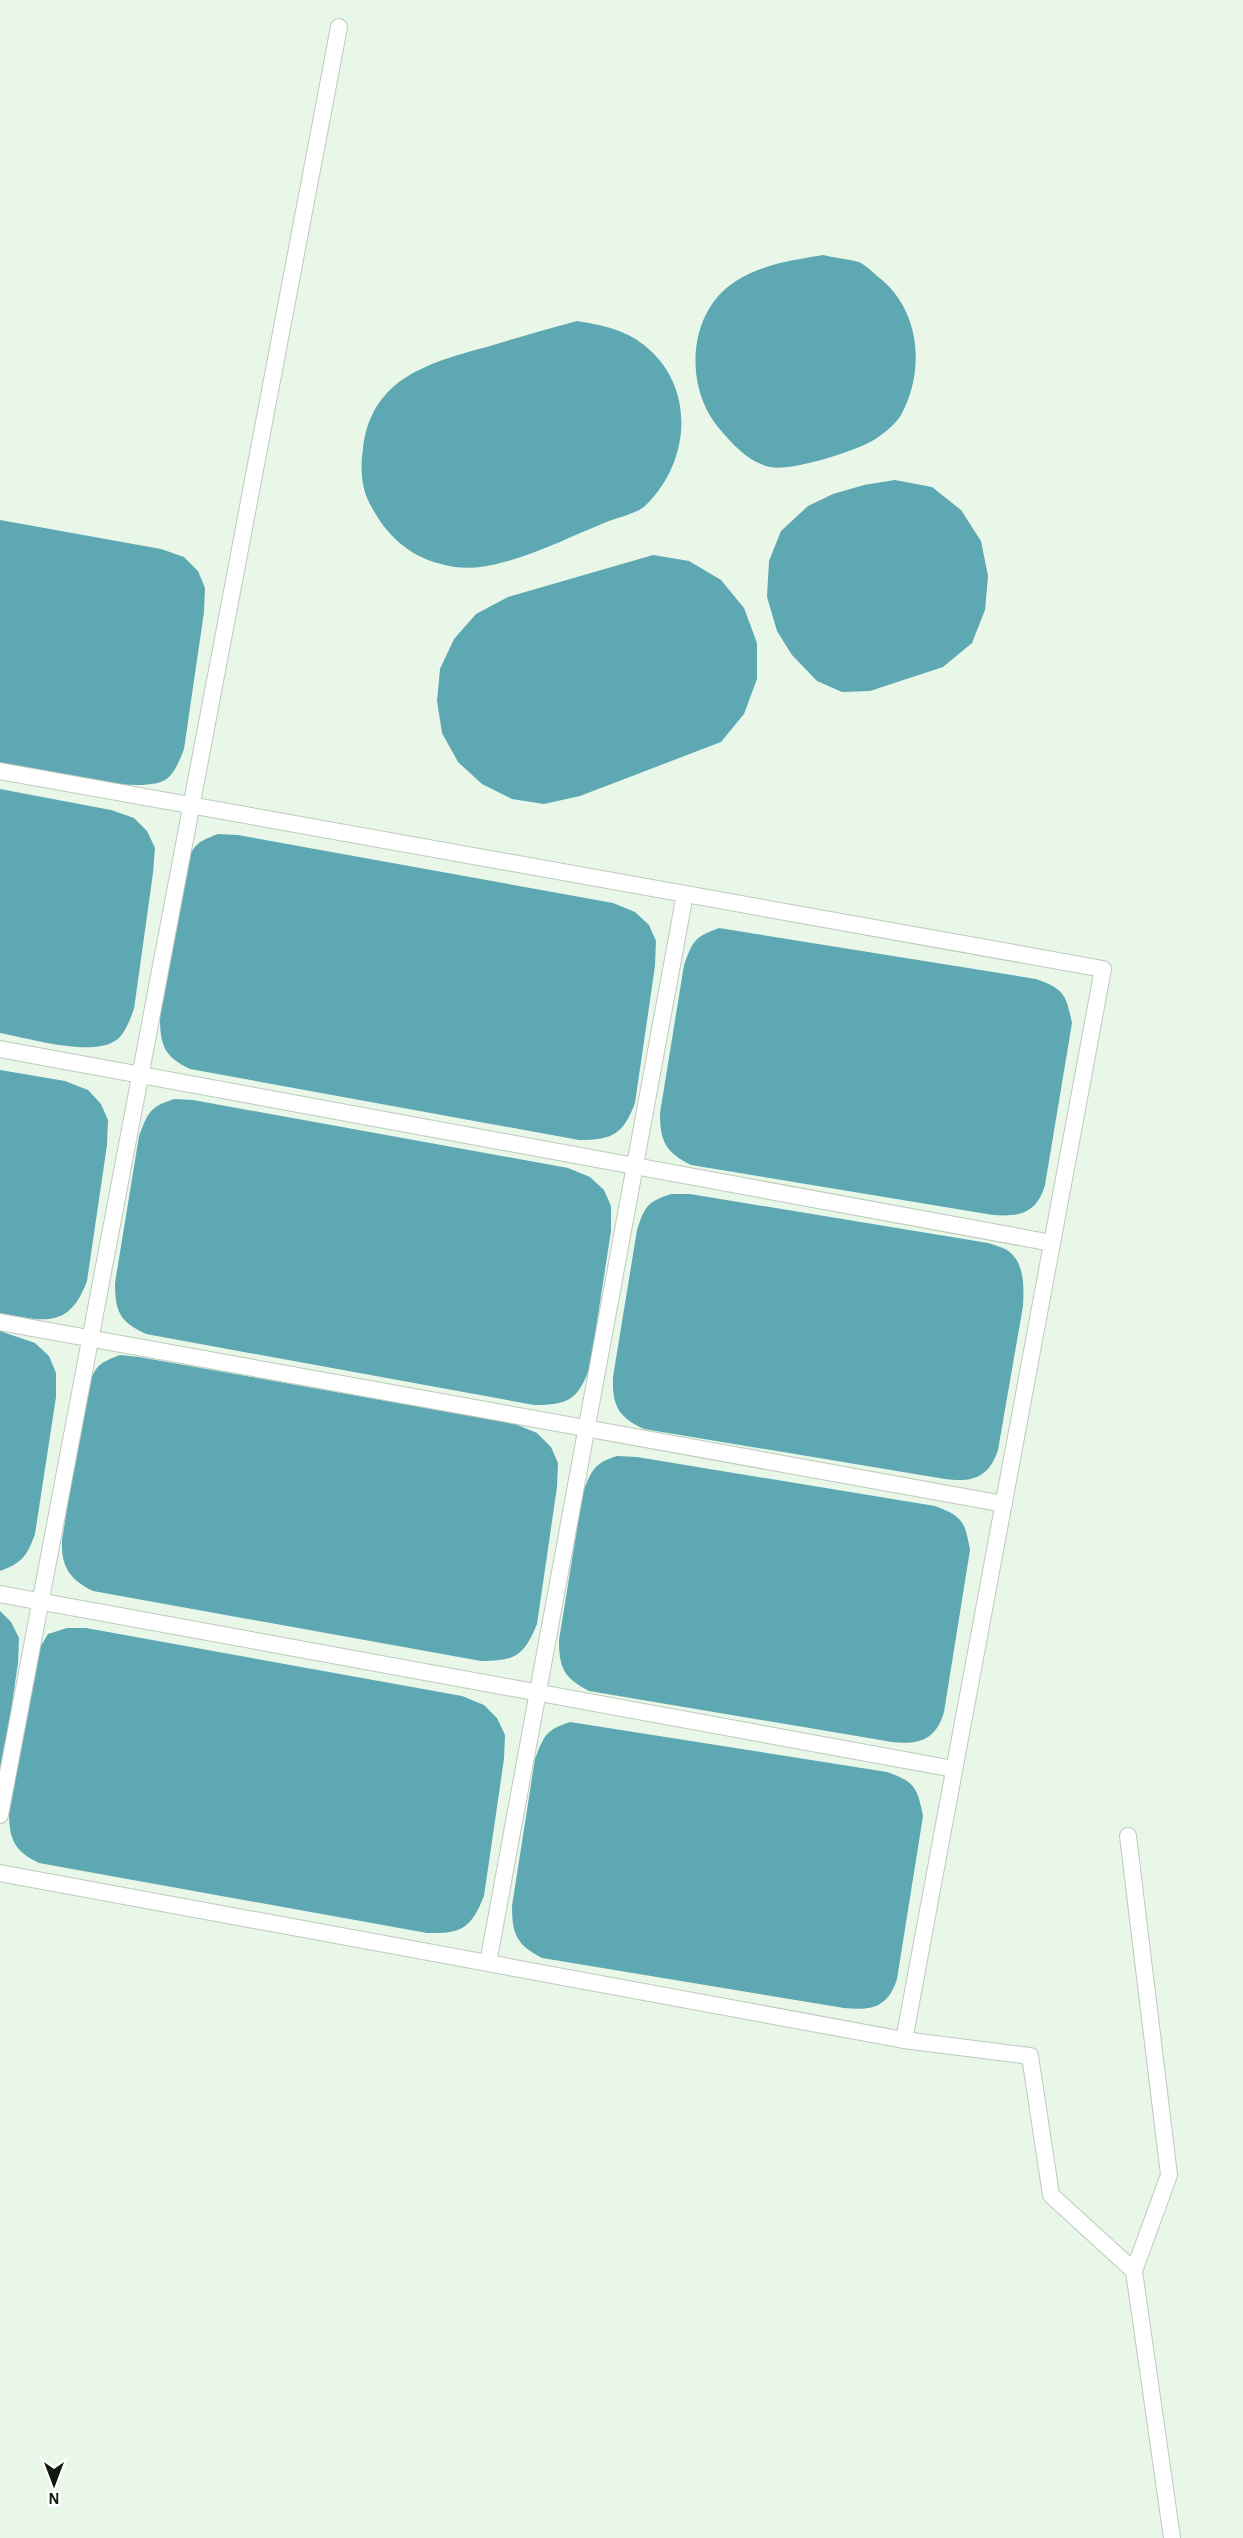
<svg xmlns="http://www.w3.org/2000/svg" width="1243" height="2538" font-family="'Alegreya Sans',sans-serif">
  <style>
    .water { fill: #5ea8b3 }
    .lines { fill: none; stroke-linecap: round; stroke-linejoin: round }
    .service-casing { stroke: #bccabc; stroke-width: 18 }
    .service { stroke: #fff; stroke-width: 16 }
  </style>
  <rect width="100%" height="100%" fill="#e8f7e8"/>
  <g class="water">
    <path d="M 823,255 C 835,258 848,259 859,262 C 865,265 872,271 877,276 C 920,308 926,369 901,415 C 896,424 879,438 870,442 C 852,452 789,472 770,467 C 754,463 743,454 732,443 C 722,432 711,420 705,406 C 686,363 695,307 736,281 C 762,264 794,260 823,255 Z"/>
    <path d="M 577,321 C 601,325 624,329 644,345 C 696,386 691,461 646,505 C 638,513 620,517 609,521 C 576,534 537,554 504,562 C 487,567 471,569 455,567 C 415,561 389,540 371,506 C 361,489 360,468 363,449 C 371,377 431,362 490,346 C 519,337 548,329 577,321 Z"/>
    <polygon points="895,480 932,487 961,510 981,541 988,576 985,610 972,643 943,667 870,691 842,692 817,681 792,655 777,631 767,597 769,561 781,531 808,506 833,494 864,485"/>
    <path d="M 0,520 L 161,549 L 184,557 L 198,571 L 205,588 L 204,612 L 184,749 C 180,759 175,774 165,780 C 138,796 34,769 0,763 Z"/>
    <polygon points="653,555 689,561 721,580 744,608 757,643 757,679 744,714 721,742 580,796 544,804 512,799 482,784 458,762 442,733 437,701 440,669 454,639 476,614 508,597"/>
    <path d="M 0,789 L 111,810 L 134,818 L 147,831 L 155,848 L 153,873 L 134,1009 C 130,1019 125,1035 115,1041 C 90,1057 28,1038 0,1033 Z"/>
    <path d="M 218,834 L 238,835 L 613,903 L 635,912 L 649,925 L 656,941 L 655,966 L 635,1103 C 623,1135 612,1140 579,1140 L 190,1069 C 165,1057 160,1046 160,1018 L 184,871 C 193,846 194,843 218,834 Z"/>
    <path d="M 719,928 L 1036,979 C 1064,989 1066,994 1072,1023 L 1045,1185 C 1037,1213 1020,1217 993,1215 L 691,1165 C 665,1152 660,1141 660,1113 L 684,965 C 693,941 694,937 719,928 Z"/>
    <path d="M 0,1070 L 65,1081 L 88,1090 L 101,1104 L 108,1120 L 107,1145 L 87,1281 C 69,1330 43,1321 0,1313 Z"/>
    <path d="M 174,1099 L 193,1100 L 568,1168 L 590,1177 L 604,1190 L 611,1206 L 611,1231 L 590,1367 C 578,1400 568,1405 534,1405 L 146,1334 C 120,1322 115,1312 115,1283 L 139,1136 C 148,1112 150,1107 174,1099 Z"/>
    <path d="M 671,1194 L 690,1194 L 988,1243 C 994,1245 1002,1247 1007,1250 C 1025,1262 1024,1287 1023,1306 L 998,1450 C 989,1477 973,1483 945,1479 L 644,1429 C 618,1417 612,1405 613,1377 L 637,1230 C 645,1206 647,1202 671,1194 Z"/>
    <path d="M 0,1331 L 35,1343 L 49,1356 L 56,1373 L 56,1397 L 35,1534 C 27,1556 22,1563 0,1571 Z"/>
    <path d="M 120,1355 L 139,1357 L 515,1424 L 537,1433 L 551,1447 L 558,1463 L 557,1487 L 537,1624 C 524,1656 515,1661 481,1661 L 93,1591 C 69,1579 61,1566 62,1540 L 86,1393 C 95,1368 95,1364 120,1355 Z"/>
    <path d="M 617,1456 L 637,1457 L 935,1506 C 962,1516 965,1521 970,1550 L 944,1712 C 936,1740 919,1745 892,1742 L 589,1691 C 564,1678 559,1668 559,1640 L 583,1492 C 592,1470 594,1463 617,1456 Z"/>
    <polygon points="0,1611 11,1622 19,1638 18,1663 0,1785"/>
    <path d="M 67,1628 L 86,1628 L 462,1696 L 484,1705 L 497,1718 L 505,1735 L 504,1759 L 484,1896 C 471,1928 462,1934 427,1933 L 39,1863 C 14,1851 9,1839 9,1812 L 39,1649 L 48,1634 Z"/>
    <path d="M 570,1722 L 887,1772 C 915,1782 917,1787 923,1816 L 897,1979 C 888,2007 872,2011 844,2008 L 542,1958 C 517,1945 512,1935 512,1906 L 535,1759 C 544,1735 546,1730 570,1722 Z"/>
  </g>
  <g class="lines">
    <defs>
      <g id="service">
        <polyline points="0,771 1103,969 904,2040"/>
        <polyline points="0,1049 1052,1243"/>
        <polyline points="0,1322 1004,1504"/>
        <polyline points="0,1594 954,1769"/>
        <polyline points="0,1815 339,27"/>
        <polyline points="1128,1836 1169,2175 1134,2271 1172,2538"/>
        <polyline points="0,1873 904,2040 1030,2056 1051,2195 1134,2271"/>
        <polyline points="488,1963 685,894"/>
      </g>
    </defs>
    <use href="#service" class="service-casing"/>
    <use href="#service" class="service"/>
  </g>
  <g transform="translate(54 2484) rotate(180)" stroke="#ffffff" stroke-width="4.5" paint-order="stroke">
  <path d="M0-4.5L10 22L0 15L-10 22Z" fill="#121712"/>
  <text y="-9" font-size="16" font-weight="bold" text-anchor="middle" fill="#121712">N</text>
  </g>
</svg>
